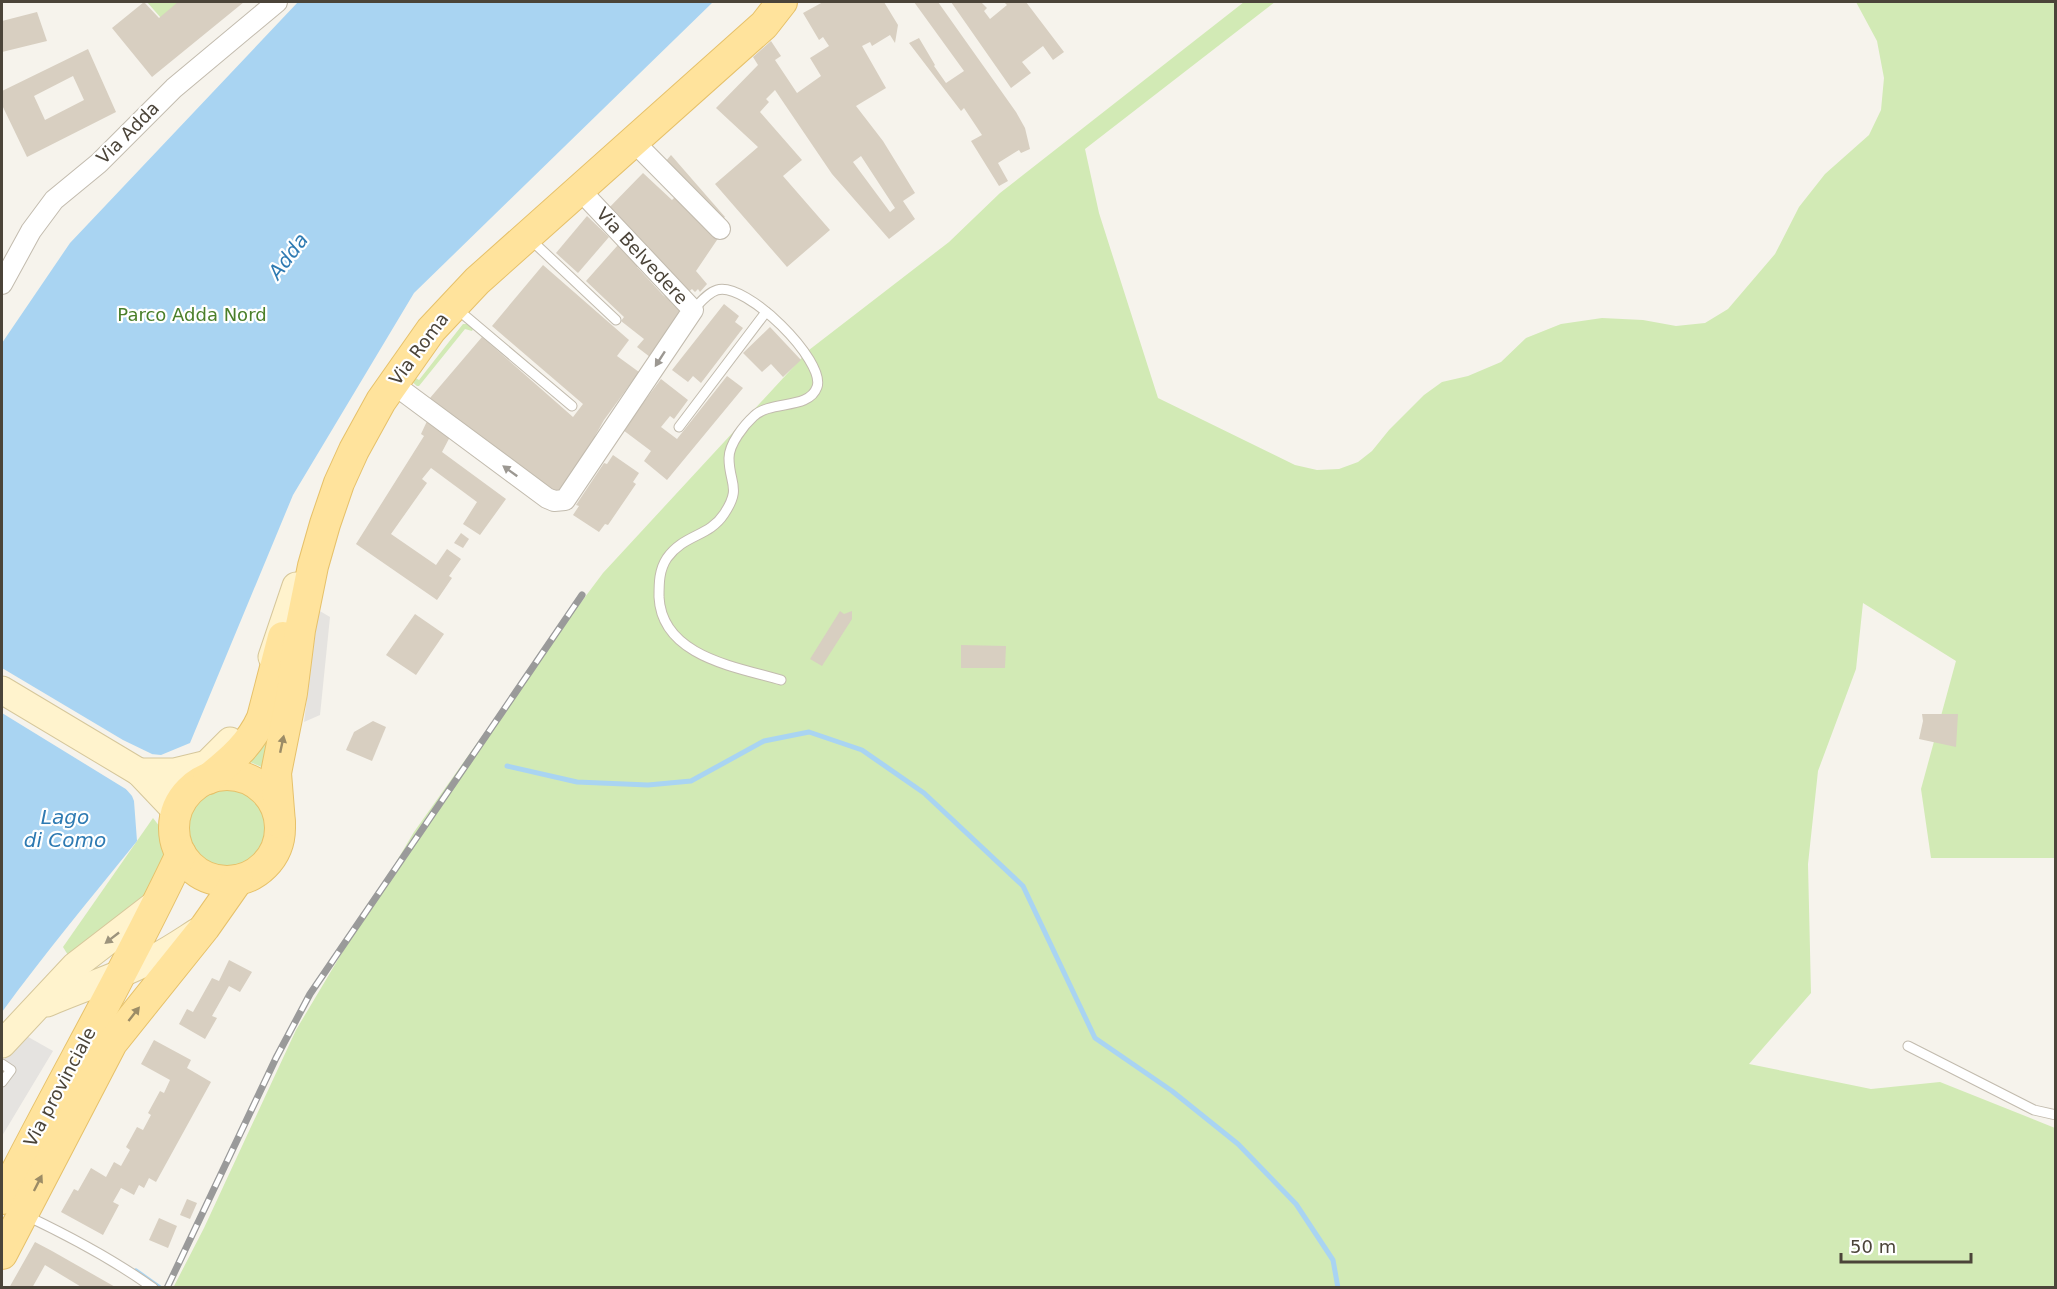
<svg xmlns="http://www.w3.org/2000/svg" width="2057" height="1289" font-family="'DejaVu Sans',sans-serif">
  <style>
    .green { fill: #d2eab5 }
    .parking { fill: #e5e3e0 }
    .water { fill: #a9d4f2 }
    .pier { fill: #f6f3ec }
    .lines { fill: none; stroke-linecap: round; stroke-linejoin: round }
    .stream { stroke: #a9d4f2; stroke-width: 5 }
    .building { fill: #d8cfc1; fill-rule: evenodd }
    .lane-casing { stroke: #c2bbae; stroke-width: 11 }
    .street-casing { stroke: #c2bbae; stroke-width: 22 }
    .secondary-casing { stroke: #d6c79b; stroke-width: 29 }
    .primary-casing { stroke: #e6c16a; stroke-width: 32 }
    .lane { stroke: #fff; stroke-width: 9 }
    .street { stroke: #fff; stroke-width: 20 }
    .secondary { stroke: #fff3cd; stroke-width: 27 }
    .primary { stroke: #ffe39c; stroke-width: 30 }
    .rail-casing { stroke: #9a9a9a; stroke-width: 7 }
    .rail { stroke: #fff; stroke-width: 4.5; stroke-dasharray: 14; stroke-linecap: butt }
    .oneway { fill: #9c9892 }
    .oneway2 { fill: #9c8c66 }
    .oneway3 { fill: #9c937c }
    .labels { text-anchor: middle; stroke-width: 4.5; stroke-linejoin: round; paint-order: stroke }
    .street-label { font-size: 18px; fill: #4b4439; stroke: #fff }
    .park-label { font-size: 18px; fill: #4a7f2a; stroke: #fff }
    .water-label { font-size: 20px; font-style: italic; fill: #2e7ab2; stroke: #fff }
  </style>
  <rect width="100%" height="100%" fill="#f6f3ec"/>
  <g class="green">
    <polygon points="147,2 181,2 161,18"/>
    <polygon points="1244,2 1275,2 1085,149 1099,213 1158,398 1295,465 1317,470 1339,469 1358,462 1372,451 1389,430 1424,395 1442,382 1468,376 1501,362 1526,338 1561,324 1602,318 1643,320 1676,326 1705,323 1728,309 1775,254 1799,207 1825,174 1869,135 1881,110 1884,78 1877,41 1856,2 2055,2 2055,858 1931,858 1921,789 1956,661 1863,603 1856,669 1818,771 1808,864 1811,993 1749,1064 1871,1089 1940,1082 2055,1128 2055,1287 173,1288 204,1228 296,1030 414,832 507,701 603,573 809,350 949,242 1000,193"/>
    <polygon points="463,324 467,324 473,329 472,331 465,329 419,386 417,386 411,381 414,377 419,380"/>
    <polygon points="269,725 269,770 245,760"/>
    <path d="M 226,780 C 240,780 259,785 266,799 C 268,804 268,811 269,817 C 270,822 273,829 273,835 C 273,840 268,847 265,851 C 252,869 230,878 209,868 C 186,857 174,817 195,798 C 203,791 216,786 226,780 Z"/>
    <polygon points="153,818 181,854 158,902 71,960 63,947"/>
  </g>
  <g class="parking">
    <polygon points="318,610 330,617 320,715 304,722"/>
    <polygon points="23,1034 53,1051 2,1136 2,1062"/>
  </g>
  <path class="water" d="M 298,2 L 713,2 L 414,293 L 293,495 L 190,743 L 161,755 L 151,754 L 126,789 L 132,796 L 134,801 L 137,841 C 91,898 45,953 2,1012 L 2,343 L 70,243 Z"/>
  <polygon class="pier" points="2,668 123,740 152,754 129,791 2,713"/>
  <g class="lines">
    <g class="stream">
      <polyline points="507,766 577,782 648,785 691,781 764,741 809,732 862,750 924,793 1023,886 1095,1038 1172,1091 1238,1144 1296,1204 1333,1260 1338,1288"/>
      <polyline points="136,1271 160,1288"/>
    </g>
  </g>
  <g class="building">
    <polygon points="144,2 159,18 178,2 244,2 152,77 112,28"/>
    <path d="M 823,2 L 884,2 L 898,25 L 895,43 L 890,35 L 872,46 L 870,42 L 862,46 L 886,88 L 856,106 L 883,141 L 915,193 L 903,201 L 915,219 L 889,239 L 832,174 L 775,90 L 766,99 L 769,102 L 760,112 L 802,160 L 783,176 L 830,230 L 787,267 L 715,184 L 758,147 L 716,108 L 758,65 L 753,57 L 771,41 L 781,56 L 775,60 L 797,93 L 821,76 L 810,58 L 829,46 L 823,37 L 819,40 L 803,13 ZM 861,156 L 895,208 L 890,212 L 853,162 Z"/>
    <polygon points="914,2 938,2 1016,112 1025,128 1030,149 1021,153 1019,150 998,163 1008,181 999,186 971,141 982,135 964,108 961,111 909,43 919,38 935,65 934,66 946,83 964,71"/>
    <polygon points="951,2 981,2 987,8 984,11 990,19 1007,5 1004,2 1026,2 1064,52 1053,60 1043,46 1022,62 1031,73 1011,88"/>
    <polygon points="37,12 47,41 2,52 2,21"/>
    <path d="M 88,49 L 116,112 L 27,157 L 2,105 L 2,91 ZM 73,76 L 84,100 L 45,120 L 34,96 Z"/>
    <polygon points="671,155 725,217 718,222 660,168"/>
    <polygon points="643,173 672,200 676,196 719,237 696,271 707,284 700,292 698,289 695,292 692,289 686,294 605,212"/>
    <polygon points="587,216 609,237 578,273 556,253"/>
    <polygon points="618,245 640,264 637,267 663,295 685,312 650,357 637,347 644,339 621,321 624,317 586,281"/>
    <polygon points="543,265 629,340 617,356 639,372 604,420 595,436 596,437 558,495 470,432 430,398 482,337 573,417 583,404 492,326"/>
    <polygon points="724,304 739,316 735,322 743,328 701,383 693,376 688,382 672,370"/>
    <polygon points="770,327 801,360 783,377 771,364 762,372 743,353"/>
    <polygon points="727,376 743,388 667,480 644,461 651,451 623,430 661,379 688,400 674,419 670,416 661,427 677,439"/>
    <polygon points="428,419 453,431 442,452 506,499 480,535 463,524 477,502 431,468 422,479 427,483 391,534 436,565 447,549 461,559 449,576 452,578 437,600 356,544 424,436 421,434"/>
    <polygon points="613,455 639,473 633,482 636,484 608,525 605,524 599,532 573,515 579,506 576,505 604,463 607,464"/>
    <polygon points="461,533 469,539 463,548 454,543"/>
    <polygon points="840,611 844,614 852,611 852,619 822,666 810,659"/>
    <polygon points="415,614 444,634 416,675 386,655"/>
    <polygon points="961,645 1006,646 1005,668 961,668"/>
    <polygon points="1922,714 1958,714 1956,747 1919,739 1923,721"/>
    <polygon points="373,721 386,727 372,761 346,750 354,732"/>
    <polygon points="229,960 252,972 240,992 229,986 212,1016 217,1018 205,1039 179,1024 187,1009 193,1012 212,978 219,981"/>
    <polygon points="154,1040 191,1060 187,1068 211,1082 156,1182 149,1178 144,1188 139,1185 134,1195 121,1188 113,1202 119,1205 103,1235 61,1212 74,1189 78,1191 91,1168 106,1177 114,1162 121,1166 130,1150 126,1147 137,1127 143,1130 151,1115 148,1113 160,1091 164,1093 170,1080 141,1064"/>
    <polygon points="187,1199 197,1203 190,1219 180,1215"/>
    <polygon points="159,1218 177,1226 168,1248 149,1240"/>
    <polygon points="35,1242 52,1251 117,1288 83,1288 45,1265 32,1288 9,1288"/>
  </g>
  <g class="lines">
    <defs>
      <g id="lane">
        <polyline points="530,239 616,320"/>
        <polyline points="457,309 572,406"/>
        <path d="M 693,310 C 699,304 707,293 717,290 C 746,281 826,361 817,387 C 809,410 771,400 754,416 C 744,425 729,444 729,458 C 729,484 742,487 724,514 C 709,537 684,534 667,558 C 659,570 659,583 659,597 C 662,657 737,667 781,680"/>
        <polyline points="679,427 766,312"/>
        <polyline points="1908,1046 2034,1110 2056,1115"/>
        <polyline points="2,1064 11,1070 2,1082"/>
        <path d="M 27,1216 C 71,1237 113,1259 153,1288"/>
      </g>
      <g id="street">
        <polyline points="633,141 720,229"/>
        <polyline points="2,284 31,231 54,200 99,163 174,88 277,2"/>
        <polyline points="392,383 547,498 554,501 565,500 693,310 579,189"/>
      </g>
      <g id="secondary">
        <polyline points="272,657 296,586"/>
        <polyline points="2,690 139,772 193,788"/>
        <polyline points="139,772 174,772 207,764 230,741"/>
        <polyline points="140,773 177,812"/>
        <path d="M 47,1003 C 83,987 122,976 156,957 C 170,950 183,941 197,932"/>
        <polyline points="2,1044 75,966 158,902"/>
      </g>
      <g id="primary">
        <circle cx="227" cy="828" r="53"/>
        <path d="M 208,779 C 230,761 250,745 262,718 L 283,637"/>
        <polyline points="280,823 276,773 292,693 300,630 313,566 325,524 339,483 354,450 381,401 431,330 477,281 764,25 782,2"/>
        <path d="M 2,1199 C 60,1084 126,971 181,854"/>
        <polyline points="2,1254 112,1043 205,927 238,880"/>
      </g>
    </defs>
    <use href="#lane" class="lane-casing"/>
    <use href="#street" class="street-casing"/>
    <use href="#secondary" class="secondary-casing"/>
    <use href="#primary" class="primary-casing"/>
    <use href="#lane" class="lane"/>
    <use href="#street" class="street"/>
    <use href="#secondary" class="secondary"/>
    <use href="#primary" class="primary"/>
    <defs>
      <polyline id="rail" points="167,1288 276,1058 310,994 582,595"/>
    </defs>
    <use href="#rail" class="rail-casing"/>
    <use href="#rail" class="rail"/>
  </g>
  <defs><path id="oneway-solid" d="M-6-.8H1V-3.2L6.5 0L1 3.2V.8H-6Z" transform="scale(1.5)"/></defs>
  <g class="oneway">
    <use href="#oneway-solid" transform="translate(660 359) rotate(123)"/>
    <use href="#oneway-solid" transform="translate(510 471) rotate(-144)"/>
  </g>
  <g class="oneway2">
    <use href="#oneway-solid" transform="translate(282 744) rotate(-78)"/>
    <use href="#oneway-solid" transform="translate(134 1014) rotate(-52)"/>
    <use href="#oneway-solid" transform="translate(38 1183) rotate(-63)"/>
  </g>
  <use class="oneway3" href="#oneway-solid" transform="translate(112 938) rotate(142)"/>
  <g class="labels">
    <g class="street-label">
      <text transform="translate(128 133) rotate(-45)" y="6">Via Adda</text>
      <text transform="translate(642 256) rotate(47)" y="6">Via Belvedere</text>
      <text transform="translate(419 349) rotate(-53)" y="6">Via Roma</text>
      <text transform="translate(60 1087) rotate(-62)" y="6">Via provinciale</text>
    </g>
    <g class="park-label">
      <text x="192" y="321">Parco Adda Nord</text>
    </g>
    <g class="water-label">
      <text transform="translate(288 256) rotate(-53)" y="7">Adda</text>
      <text x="65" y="824">Lago<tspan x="65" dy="23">di Como</tspan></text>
    </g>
  </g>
  <rect width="2057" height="1289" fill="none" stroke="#4b4439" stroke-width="6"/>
  <path d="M1841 1253v9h130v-9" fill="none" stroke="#4b4439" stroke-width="3"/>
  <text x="1850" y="1253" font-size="18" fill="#4b4439" stroke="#ffffff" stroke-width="4.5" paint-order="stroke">50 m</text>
</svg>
